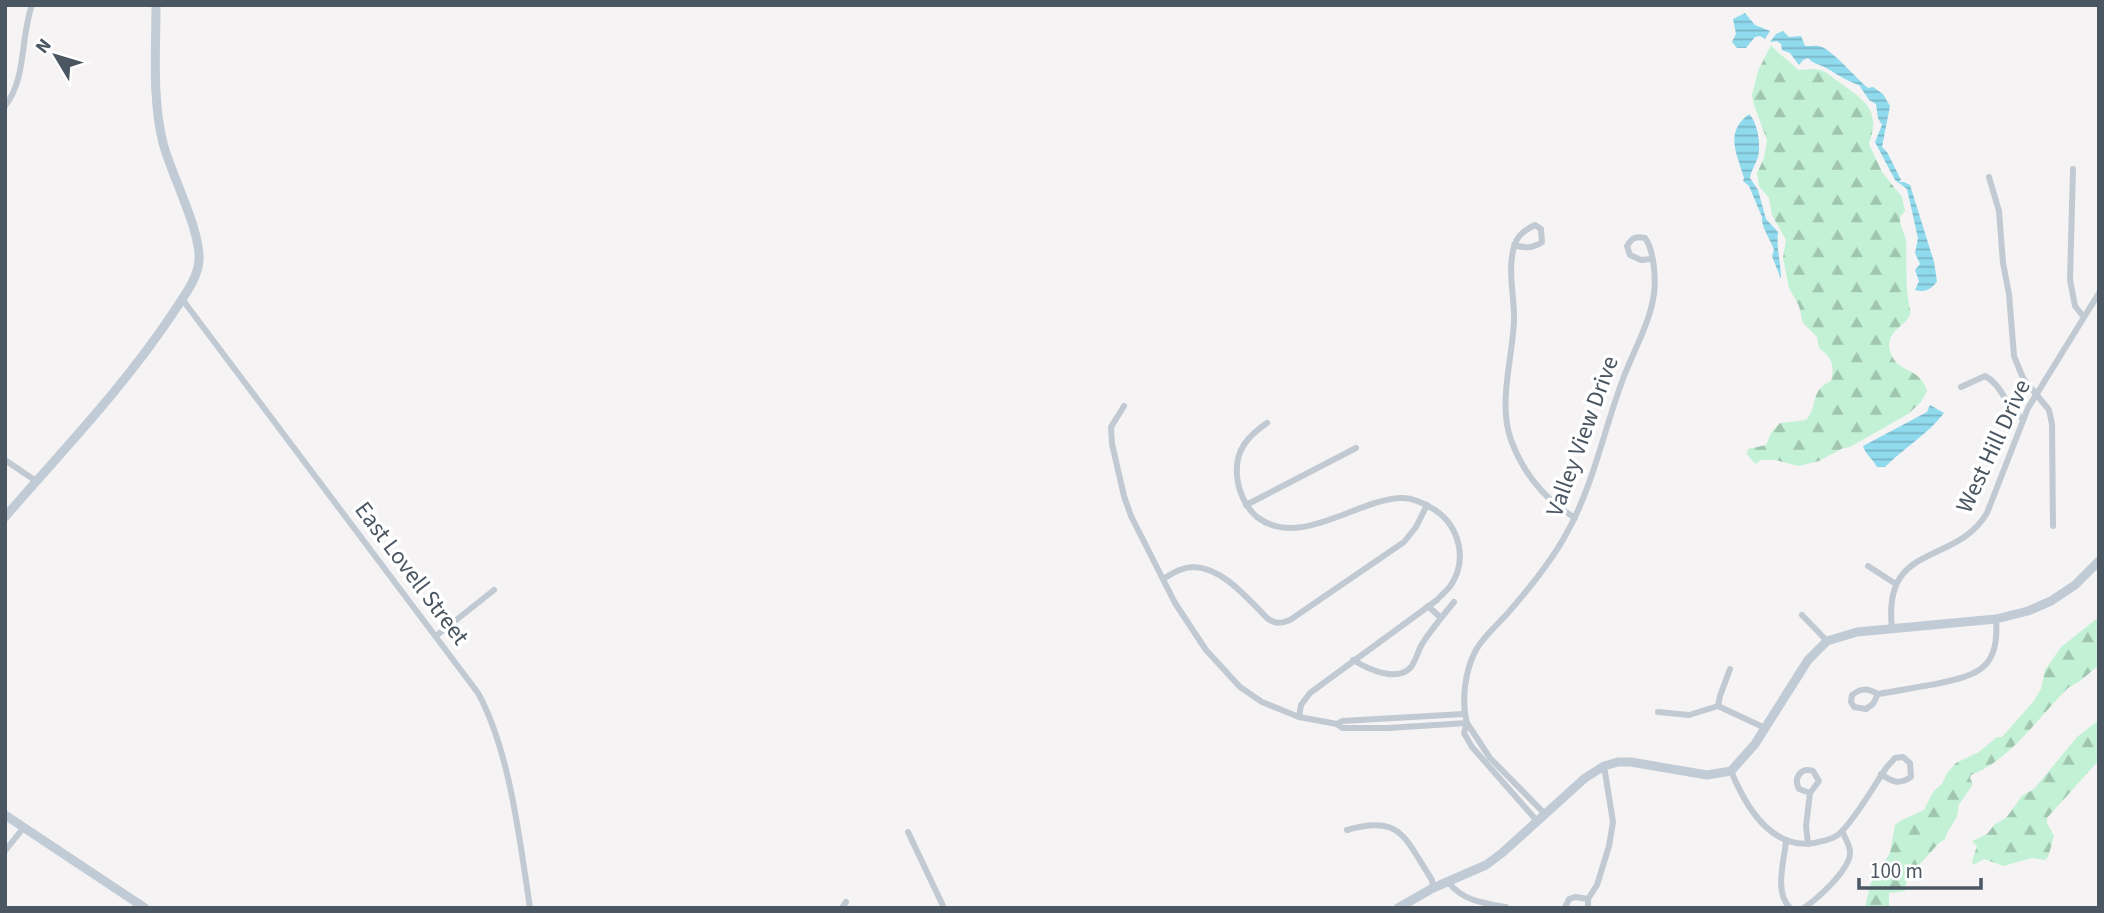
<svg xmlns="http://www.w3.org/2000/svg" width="2104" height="913" font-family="'Source Sans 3',sans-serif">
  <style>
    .forest { fill: url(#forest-firs) }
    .water { fill: url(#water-rules) }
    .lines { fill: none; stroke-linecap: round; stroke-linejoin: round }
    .street { stroke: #c1cad2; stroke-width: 6 }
    .secondary { stroke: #c1cbd6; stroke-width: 9 }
    .labels { text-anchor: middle; stroke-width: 7; stroke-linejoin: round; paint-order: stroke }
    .street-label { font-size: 24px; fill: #4a5661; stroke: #fff }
  </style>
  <defs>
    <pattern id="forest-firs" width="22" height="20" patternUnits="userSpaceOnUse" patternTransform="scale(1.75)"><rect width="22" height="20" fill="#c3f1d5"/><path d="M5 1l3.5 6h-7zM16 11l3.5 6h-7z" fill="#a0c6b0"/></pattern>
    <pattern id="water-rules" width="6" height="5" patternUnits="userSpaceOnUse" patternTransform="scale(1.75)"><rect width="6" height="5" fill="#90daee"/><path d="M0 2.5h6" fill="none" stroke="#78b4c4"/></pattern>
  </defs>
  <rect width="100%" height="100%" fill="#f5f3f3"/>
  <g class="forest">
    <path d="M 1771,45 C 1779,55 1789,60 1798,70 C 1805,70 1813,68 1820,70 C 1827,72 1833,78 1839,82 C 1865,101 1881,109 1869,144 L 1882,172 L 1902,197 L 1905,211 C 1902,215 1900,215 1900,220 C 1900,227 1905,233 1906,241 C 1907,264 1905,287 1910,309 C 1914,326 1881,328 1891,354 C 1898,373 1920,367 1927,391 L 1921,402 L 1908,414 L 1850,447 L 1843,448 L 1819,461 L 1799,466 L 1775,460 L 1761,460 L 1755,464 L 1747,454 L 1748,449 L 1766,445 L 1771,433 L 1780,423 L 1806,420 C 1819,405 1809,391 1831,381 C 1835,365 1832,358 1819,348 L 1817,337 L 1803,323 L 1799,306 L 1789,288 L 1783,258 L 1786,240 L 1772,215 L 1769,198 L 1759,186 L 1757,173 L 1764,158 L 1767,140 L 1754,105 L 1752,95 L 1758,71 Z"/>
    <path d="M 2099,617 L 2099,665 L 2080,681 L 2068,688 C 2038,717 2012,759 1971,775 L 1970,778 L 1973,784 L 1958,806 C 1960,820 1948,826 1945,839 L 1939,843 L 1907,878 L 1905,891 L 1889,893 L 1889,908 L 1865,908 L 1870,885 L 1890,853 L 1895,825 L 1902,820 L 1924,810 L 1933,792 L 1942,784 L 1947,773 L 1956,763 L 1979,752 L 1997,737 L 2002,737 L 2033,702 L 2041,689 L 2045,670 L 2061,647 Z"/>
    <polygon points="2099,720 2099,760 2047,818 2047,823 2054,836 2048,857 2045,860 2032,858 2003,866 1984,859 1973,865 1972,861 1977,846 1972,841 1987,834 1995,824 2006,818 2022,796 2034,789 2077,737"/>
  </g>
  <g class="water">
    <polygon points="1745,13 1755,25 1770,31 1765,39 1760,36 1755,37 1746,48 1737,48 1732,42 1736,34 1733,19"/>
    <path d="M 1783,31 L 1789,37 L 1801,36 L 1805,46 C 1811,46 1817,45 1822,47 C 1835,53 1857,79 1868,88 L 1873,87 L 1883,94 L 1890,106 L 1882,147 L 1887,152 L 1901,180 L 1899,182 L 1904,182 L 1910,185 L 1934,262 L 1937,281 C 1932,289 1925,293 1915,290 L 1919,281 L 1915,270 L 1920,264 L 1915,253 L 1918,238 L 1907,189 L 1895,180 L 1875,142 L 1882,125 L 1878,118 L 1876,104 L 1869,100 L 1859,85 C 1847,81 1840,76 1828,69 C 1821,64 1814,65 1808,58 L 1803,60 L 1799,65 L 1790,53 L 1782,50 L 1781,44 L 1777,41 L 1770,42 L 1776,34 Z"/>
    <path d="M 1749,114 C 1758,123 1761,145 1758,157 C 1756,164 1751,170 1750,178 L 1758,190 L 1766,219 L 1778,232 C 1776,249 1781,262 1781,279 L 1772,256 L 1774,250 C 1771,240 1761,227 1762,217 L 1749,186 L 1743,181 L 1744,178 C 1737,153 1724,133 1749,114 Z"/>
    <path d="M 1930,405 L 1944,413 C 1928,434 1904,448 1885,467 L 1877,467 C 1873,459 1866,455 1863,446 L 1927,412 Z"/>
  </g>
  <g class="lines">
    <g class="street">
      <path d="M 5,106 C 27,78 20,38 32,5"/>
      <polyline points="2073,169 2070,280 2075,306 2083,316"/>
      <polyline points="1989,177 1999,211 2003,263 2009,294 2014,356 2023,378 2049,410 2052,424 2053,526"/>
      <path d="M 1514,245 C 1525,248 1532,249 1542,242 L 1541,229 L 1535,225 C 1525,230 1517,235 1514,247 C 1507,271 1515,298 1514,322 C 1512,361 1498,403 1511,440 C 1523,473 1546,500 1575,518"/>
      <path d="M 182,299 L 478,693 C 510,751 520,842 530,908"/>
      <path d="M 1961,387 L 1985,376 C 2003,385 2006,409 2023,419"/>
      <path d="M 1124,406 L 1111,427 L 1112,444 L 1124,496 L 1131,516 L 1175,603 L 1206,650 L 1240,687 L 1262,702 L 1299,717 L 1337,724 L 1342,728 L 1388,728 L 1467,723 C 1461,701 1465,670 1476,650 C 1483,637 1497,625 1507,614 C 1528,590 1548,566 1564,538 C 1593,488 1603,432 1623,379 C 1633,352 1650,323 1654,294 C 1656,279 1654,250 1645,238 C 1635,236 1632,238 1627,246 L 1630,255 L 1641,260 L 1651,259"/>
      <path d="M 1267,423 C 1248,436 1235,450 1237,475 C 1238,490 1245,507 1257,517 C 1299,549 1354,501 1400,498 C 1412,497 1424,503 1435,510 C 1459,526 1468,559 1451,585 C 1448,590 1441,595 1437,600 L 1310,693 L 1301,705 L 1299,717"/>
      <polyline points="5,460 36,481"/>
      <polyline points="1246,505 1356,448"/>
      <polyline points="1868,566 1896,584"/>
      <path d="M 1163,579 C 1173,573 1182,567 1194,567 C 1223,568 1248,599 1267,618 C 1275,624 1280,624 1290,620 L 1404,542 L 1416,527 L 1427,505"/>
      <polyline points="1802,615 1827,641"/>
      <polyline points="1441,618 1454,602"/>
      <path d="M 1892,628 C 1882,541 1956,566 1987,513 L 2028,408 L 2099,293"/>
      <polyline points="436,636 494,590"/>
      <path d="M 1353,660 C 1368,669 1397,683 1411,667 C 1417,659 1418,649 1424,641 C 1429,633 1435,626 1441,618 L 1428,606"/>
      <path d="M 1878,694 L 1873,704 L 1866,709 L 1854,707 L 1851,702 L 1852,695 C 1861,688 1867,688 1878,694 C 1897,691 1917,687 1936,684 C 1979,675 2000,668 1996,619"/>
      <polyline points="1718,706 1720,696 1730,669"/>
      <polyline points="1658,712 1689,715 1718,706 1765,728"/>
      <polyline points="1337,724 1342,721 1464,714"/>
      <path d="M 1731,771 C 1745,805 1770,850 1814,843 C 1822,841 1832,840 1839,834 C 1854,821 1874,786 1886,768 L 1895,758 L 1903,757 L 1910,763 L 1911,777 C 1899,785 1892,782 1881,774"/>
      <polyline points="1538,822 1472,747 1464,733 1467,723 1490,758 1546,815"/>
      <path d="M 1347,830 C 1402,814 1405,839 1432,880 L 1433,888"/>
      <polyline points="908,832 944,908"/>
      <path d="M 1786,841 C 1784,863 1774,891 1790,908"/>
      <path d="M 1808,844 L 1806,826 L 1810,793 L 1819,781 L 1813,771 C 1801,767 1793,778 1799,789 L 1810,793"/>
      <polyline points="5,851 24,827"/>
      <path d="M 1448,882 C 1463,901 1483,903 1506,907"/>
      <polyline points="842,908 846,902"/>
      <polyline points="1565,908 1569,899 1575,897 1588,899"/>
      <polyline points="1588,908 1588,899 1597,885 1609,846 1613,822 1604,766"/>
      <path d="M 1804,908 C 1817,899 1851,869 1850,852 C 1850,845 1845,838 1842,831"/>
    </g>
    <g class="secondary">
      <path d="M 5,517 C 62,451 122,389 171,316 C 181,300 198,280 199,260 C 201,231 171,174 163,143 C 152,99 156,50 156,5"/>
      <polyline points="5,815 145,908"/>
      <polyline points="1398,908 1433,888 1486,865 1502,853 1585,778 1604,766 1618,762 1631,762 1707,775 1731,771 1755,744 1808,660 1827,641 1857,632 1996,619 2028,611 2051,601 2075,585 2099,561"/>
    </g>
  </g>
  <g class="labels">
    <g class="street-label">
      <text transform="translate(1582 436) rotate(-70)" y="8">Valley View Drive</text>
      <text transform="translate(1993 446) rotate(-65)" y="8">West Hill Drive</text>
      <text transform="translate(412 573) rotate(53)" y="8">East Lovell Street</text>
    </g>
  </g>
  <rect width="2104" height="913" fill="none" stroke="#4a5661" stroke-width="14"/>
  <g transform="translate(56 56) rotate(308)" stroke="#ffffff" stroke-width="5" paint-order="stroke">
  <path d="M0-5L12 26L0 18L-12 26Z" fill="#4a5661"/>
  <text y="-10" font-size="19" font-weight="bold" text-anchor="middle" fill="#4a5661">N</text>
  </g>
  <path d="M1859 878v10h122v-10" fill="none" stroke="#4a5661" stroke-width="3.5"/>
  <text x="1870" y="878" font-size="21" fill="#4a5661" stroke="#ffffff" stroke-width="5" paint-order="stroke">100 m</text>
</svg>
